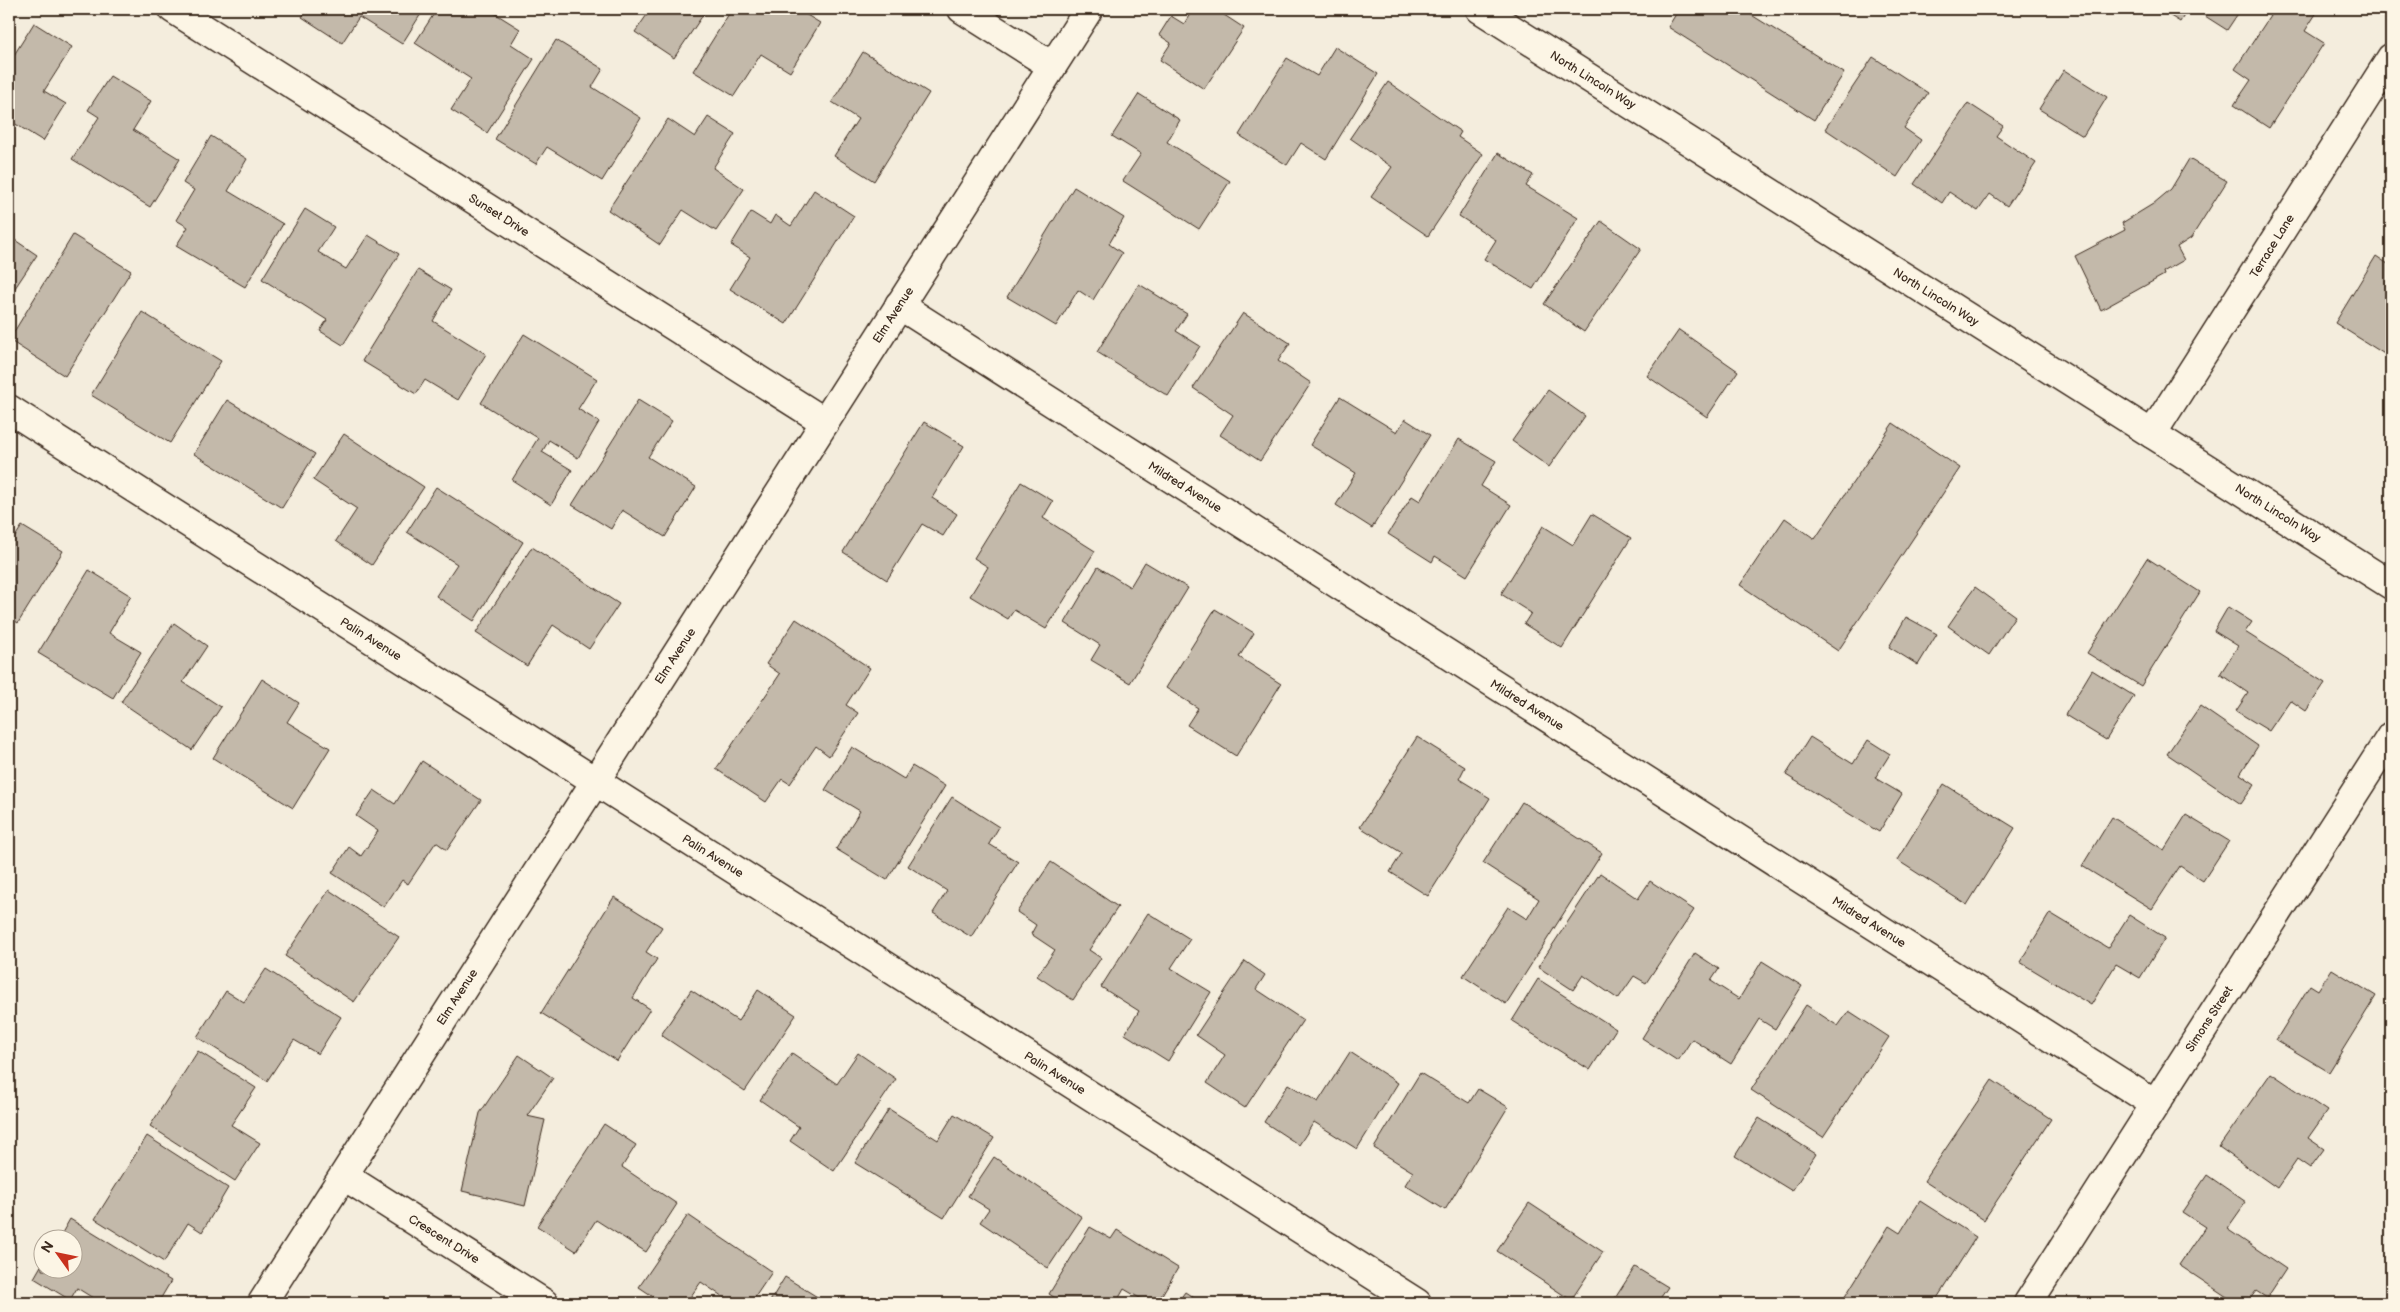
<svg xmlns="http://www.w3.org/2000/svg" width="2400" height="1312" font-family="'Balsamiq Sans',sans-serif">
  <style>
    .building { fill: #c3b9aa; stroke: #3b2a1e }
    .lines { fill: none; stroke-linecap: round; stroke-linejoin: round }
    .street-casing { stroke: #3b2a1e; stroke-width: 31 }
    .secondary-casing { stroke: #3b2a1e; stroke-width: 31 }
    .street { stroke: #fcf5e5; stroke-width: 28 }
    .secondary { stroke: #fcf5e5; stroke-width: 28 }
    .labels { text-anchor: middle; stroke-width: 5; stroke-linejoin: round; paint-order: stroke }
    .street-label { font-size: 12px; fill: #3b2a1e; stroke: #fcf5e5 }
  </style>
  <rect width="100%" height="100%" fill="#f4eddd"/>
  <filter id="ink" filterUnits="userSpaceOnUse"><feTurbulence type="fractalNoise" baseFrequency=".02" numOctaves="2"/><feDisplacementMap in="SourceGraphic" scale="10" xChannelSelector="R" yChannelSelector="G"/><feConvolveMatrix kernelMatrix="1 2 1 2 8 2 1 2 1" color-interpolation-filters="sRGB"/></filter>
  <g filter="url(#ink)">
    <g class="building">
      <polygon points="307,9 424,9 402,44 359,17 342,43 302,17"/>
      <polygon points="437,9 488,9 520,29 511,44 534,59 487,133 451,110 471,79 415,43"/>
      <polygon points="651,9 707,9 674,58 635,32"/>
      <polygon points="732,9 797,9 820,23 790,72 761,54 734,96 693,71"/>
      <polygon points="1193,9 1215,9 1244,28 1204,89 1160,60 1171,43 1159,35 1171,16 1184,24"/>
      <polygon points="1679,9 1742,9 1844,73 1814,120 1668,27"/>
      <polygon points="2159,9 2188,9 2180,22"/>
      <polygon points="2194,9 2241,9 2227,30"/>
      <polygon points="2259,9 2319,9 2305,31 2324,43 2269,128 2234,105 2251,80 2235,69 2270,16"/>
      <polygon points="34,23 72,47 44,91 66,104 43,141 9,120 9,63"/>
      <polygon points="556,40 603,69 592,87 641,118 602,181 547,147 536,164 495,139"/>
      <polygon points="1335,47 1378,74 1326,159 1301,143 1287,165 1239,135 1287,58 1317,76"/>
      <polygon points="863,52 929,93 874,181 834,156 858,119 832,102"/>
      <polygon points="1873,57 1928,93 1904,128 1921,140 1897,177 1825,129"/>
      <polygon points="2064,70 2107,97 2083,136 2039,109"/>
      <polygon points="110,76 151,101 133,130 180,159 150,207 72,159 99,117 88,110"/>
      <polygon points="1388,82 1461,132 1458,137 1483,154 1428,236 1371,197 1392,167 1350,138"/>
      <polygon points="1139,94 1180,120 1167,142 1230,181 1199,229 1123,181 1141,154 1112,136"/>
      <polygon points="1968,103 2003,126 1996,136 2036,163 2007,206 1990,194 1978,211 1949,192 1942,203 1914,184"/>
      <polygon points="708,117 735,134 713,168 744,189 716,231 683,210 660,245 608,210 668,119 695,137"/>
      <polygon points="211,136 247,159 228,191 283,224 245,287 176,246 188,227 176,220 194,190 183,183"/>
      <polygon points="1498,153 1533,175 1526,186 1578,218 1533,289 1484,259 1496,240 1459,216"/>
      <polygon points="2189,159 2227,181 2191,238 2177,247 2184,260 2163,272 2164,275 2101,310 2075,256 2125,230 2122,223 2153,204 2171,189"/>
      <polygon points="1074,187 1124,218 1109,244 1122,253 1093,300 1078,290 1056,326 1007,297"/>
      <polygon points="814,190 854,216 786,324 730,289 750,257 731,245 751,212 770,224 775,215 791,226"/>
      <polygon points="305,209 334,227 318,252 346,269 368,235 399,254 343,345 320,331 327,320 262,279"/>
      <polygon points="1601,221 1641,249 1584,332 1544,304"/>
      <polygon points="73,235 131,271 65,376 9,340"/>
      <polygon points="9,236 37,255 9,297"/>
      <polygon points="2376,256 2391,266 2391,346 2386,355 2335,323"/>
      <polygon points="418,270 451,290 433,321 486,354 458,400 425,380 416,394 362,361"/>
      <polygon points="1139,284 1187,314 1176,331 1200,346 1168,396 1097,352"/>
      <polygon points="142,312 221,361 170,443 91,395"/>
      <polygon points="1243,313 1290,343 1278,361 1311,383 1260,461 1220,435 1233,415 1193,388"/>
      <polygon points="1679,330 1738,371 1707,417 1647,376"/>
      <polygon points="524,334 597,379 578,409 599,422 578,458 549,440 542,452 572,470 551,505 512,480 538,438 481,403"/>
      <polygon points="1548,390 1585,416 1549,467 1512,441"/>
      <polygon points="1340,397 1397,432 1405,419 1430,435 1372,528 1336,505 1356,473 1310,445"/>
      <polygon points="227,400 315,454 282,508 194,454"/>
      <polygon points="638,400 672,421 648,457 696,487 665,537 622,510 611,529 572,505"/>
      <polygon points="924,422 964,446 932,498 957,514 943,536 922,524 887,580 843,552"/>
      <polygon points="1893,423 1960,468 1838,651 1740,585 1785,518 1815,539"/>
      <polygon points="344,434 424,487 372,565 336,541 357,509 313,480"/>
      <polygon points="1459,439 1496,461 1481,486 1511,505 1467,576 1435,556 1432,562 1388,534 1412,496 1420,501"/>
      <polygon points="1021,482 1053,501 1043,518 1095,551 1046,629 1014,610 1008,619 970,596 988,567 974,558"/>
      <polygon points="436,487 523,542 474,621 436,596 457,564 407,532"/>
      <polygon points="1592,514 1631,538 1562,648 1524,624 1531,613 1501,594 1543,526 1573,545"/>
      <polygon points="22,526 63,551 18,623 9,617 9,546"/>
      <polygon points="532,547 619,604 589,649 553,625 527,666 476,633"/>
      <polygon points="2147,558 2200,592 2141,686 2087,653"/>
      <polygon points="1145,562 1188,588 1130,683 1091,660 1100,645 1065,623 1098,567 1130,587"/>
      <polygon points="89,570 131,596 109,633 141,652 113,698 38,653"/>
      <polygon points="1975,587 2015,616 1989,655 1948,626"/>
      <polygon points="2228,607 2252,622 2245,632 2325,683 2306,711 2290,700 2269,731 2236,711 2248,693 2220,674 2238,646 2214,631"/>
      <polygon points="1215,609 1254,633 1239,657 1281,684 1236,756 1187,725 1198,708 1166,688"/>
      <polygon points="1906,617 1937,634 1918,665 1889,647"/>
      <polygon points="796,619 870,668 846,705 858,713 829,756 816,746 790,784 782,779 766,802 716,769 780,674 766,664"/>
      <polygon points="174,623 207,646 183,682 221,707 192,750 121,702"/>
      <polygon points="2092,670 2134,696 2106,740 2065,715"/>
      <polygon points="262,679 299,703 287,722 330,748 293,808 213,758"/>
      <polygon points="2200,706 2258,746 2240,774 2255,784 2241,804 2167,754"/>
      <polygon points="1417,737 1465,767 1459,779 1490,798 1428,896 1390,872 1402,853 1360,827"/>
      <polygon points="1810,737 1853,764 1868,740 1890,754 1875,778 1902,794 1879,832 1786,775"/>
      <polygon points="852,747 904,779 912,766 945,786 887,880 836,849 860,811 825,790"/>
      <polygon points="422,761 481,800 447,850 436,842 408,884 402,880 384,907 332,873 349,847 361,856 378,831 356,816 374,790 395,804"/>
      <polygon points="1944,784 2015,828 1967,905 1897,860"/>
      <polygon points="952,797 999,827 989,844 1018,862 971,937 933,913 947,891 908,866"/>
      <polygon points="1522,802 1602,853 1506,1004 1463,976 1508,907 1527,919 1539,899 1483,863"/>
      <polygon points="2186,815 2229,841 2203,881 2180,866 2152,909 2082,866 2112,817 2164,850"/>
      <polygon points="1051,862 1118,907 1089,950 1101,958 1073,1000 1037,976 1055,950 1031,934 1036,925 1017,912"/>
      <polygon points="1600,873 1638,899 1650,881 1694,910 1646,983 1634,976 1618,999 1583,975 1573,990 1538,967"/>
      <polygon points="329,890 399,937 354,1002 285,956"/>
      <polygon points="614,897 662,927 646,952 657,959 633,998 650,1009 617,1061 541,1013"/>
      <polygon points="1148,913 1190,939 1171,968 1211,992 1168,1061 1125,1034 1139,1011 1101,987"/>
      <polygon points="2050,913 2108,948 2129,915 2165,938 2140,978 2116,964 2091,1005 2020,962"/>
      <polygon points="1695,953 1719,969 1711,981 1739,999 1762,961 1802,986 1775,1029 1759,1019 1731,1064 1692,1039 1678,1061 1642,1038"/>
      <polygon points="1245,961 1265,975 1256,989 1303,1020 1245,1108 1207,1083 1225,1055 1196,1035"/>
      <polygon points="266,969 341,1017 318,1054 294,1040 267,1081 197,1037 226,991 244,1002"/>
      <polygon points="2332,969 2376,996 2329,1072 2276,1040 2310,985 2318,990"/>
      <polygon points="1538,979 1616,1029 1590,1070 1512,1021"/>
      <polygon points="691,990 738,1021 758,990 796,1015 745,1091 661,1035"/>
      <polygon points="1806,1005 1838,1026 1849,1011 1889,1037 1823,1137 1751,1090"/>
      <polygon points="198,1051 256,1088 231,1125 260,1143 235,1181 150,1126"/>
      <polygon points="1350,1052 1398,1083 1357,1149 1314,1122 1299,1145 1264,1122 1288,1084 1318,1102"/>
      <polygon points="792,1053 837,1084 858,1053 896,1079 834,1171 790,1141 799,1127 760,1100"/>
      <polygon points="519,1055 553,1078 527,1116 545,1120 525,1206 462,1191 480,1113"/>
      <polygon points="1420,1073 1469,1103 1478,1089 1508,1107 1445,1210 1405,1185 1413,1172 1374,1148"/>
      <polygon points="2271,1073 2327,1111 2308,1138 2324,1149 2310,1168 2297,1159 2277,1188 2219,1147"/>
      <polygon points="1992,1080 2051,1119 1984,1220 1924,1181"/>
      <polygon points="889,1109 938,1140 954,1114 994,1138 944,1218 855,1163"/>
      <polygon points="1759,1118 1816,1154 1792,1191 1735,1156"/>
      <polygon points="604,1124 636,1145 622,1167 677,1204 646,1252 596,1220 576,1251 537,1226"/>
      <polygon points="147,1136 228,1188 202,1232 188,1223 164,1262 95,1219"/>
      <polygon points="994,1157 1082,1217 1048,1268 980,1222 989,1209 968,1196"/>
      <polygon points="2207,1175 2246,1202 2227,1229 2286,1269 2267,1298 2256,1291 2247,1303 2236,1303 2179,1265 2205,1227 2182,1212"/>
      <polygon points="1920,1201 1976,1237 1934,1303 1841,1303 1889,1226 1900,1233"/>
      <polygon points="1529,1203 1603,1252 1571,1300 1497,1251"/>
      <polygon points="688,1215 772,1272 751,1303 732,1303 701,1282 686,1303 663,1303 639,1287"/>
      <polygon points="70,1219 171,1281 158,1303 120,1303 116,1301 115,1303 101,1303 77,1288 70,1300 34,1278 42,1264 42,1270 72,1270 72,1240 58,1240"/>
      <polygon points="1090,1227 1111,1239 1117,1230 1178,1268 1157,1303 1148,1303 1124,1289 1116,1303 1063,1303 1049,1294"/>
      <polygon points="1635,1267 1668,1287 1659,1300 1663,1303 1612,1303"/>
      <polygon points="785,1277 827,1303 769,1303"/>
      <polygon points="1185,1292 1202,1303 1177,1303"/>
    </g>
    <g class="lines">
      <defs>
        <g id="street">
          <polyline points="173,9 825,422"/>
          <polyline points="962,9 1052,66"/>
          <polyline points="899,305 2155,1104"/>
          <polyline points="9,409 1417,1303"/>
          <polyline points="2152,434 2391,58"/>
          <polyline points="344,1176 544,1303"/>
          <polyline points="2028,1303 2391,736"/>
        </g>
        <g id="secondary">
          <polyline points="1480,9 2391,585"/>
          <polyline points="262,1303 1089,9"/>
        </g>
      </defs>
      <use href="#street" class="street-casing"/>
      <use href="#secondary" class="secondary-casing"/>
      <use href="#street" class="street"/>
      <use href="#secondary" class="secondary"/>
    </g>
  </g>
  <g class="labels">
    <g class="street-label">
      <text transform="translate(1593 80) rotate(32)" y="4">North Lincoln Way</text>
      <text transform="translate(499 215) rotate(32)" y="4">Sunset Drive</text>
      <text transform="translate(2272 246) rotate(-58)" y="4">Terrace Lane</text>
      <text transform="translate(1936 297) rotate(32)" y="4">North Lincoln Way</text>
      <text transform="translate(893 315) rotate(-57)" y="4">Elm Avenue</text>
      <text transform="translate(1185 487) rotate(32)" y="4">Mildred Avenue</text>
      <text transform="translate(2278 513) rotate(32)" y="4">North Lincoln Way</text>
      <text transform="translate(371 639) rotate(32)" y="4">Palin Avenue</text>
      <text transform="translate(675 656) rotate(-57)" y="4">Elm Avenue</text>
      <text transform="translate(1527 705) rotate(32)" y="4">Mildred Avenue</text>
      <text transform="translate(713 856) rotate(32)" y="4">Palin Avenue</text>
      <text transform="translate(1869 922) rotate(32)" y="4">Mildred Avenue</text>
      <text transform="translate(457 997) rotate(-57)" y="4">Elm Avenue</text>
      <text transform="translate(2209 1019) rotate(-57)" y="4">Simons Street</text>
      <text transform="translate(1055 1073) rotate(32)" y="4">Palin Avenue</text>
      <text transform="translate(444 1239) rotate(32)" y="4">Crescent Drive</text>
    </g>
  </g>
  <rect width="2400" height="1312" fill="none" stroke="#fcf5e5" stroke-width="30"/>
  <rect x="15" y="15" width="2370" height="1282" fill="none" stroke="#3b2a1e" stroke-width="2" filter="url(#ink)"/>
  <g transform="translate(58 1254) rotate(303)"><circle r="24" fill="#fcf5e5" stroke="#afa495"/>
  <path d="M0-4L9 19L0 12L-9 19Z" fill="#c8321e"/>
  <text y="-8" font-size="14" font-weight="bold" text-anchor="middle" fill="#3b2a1e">N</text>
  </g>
</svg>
